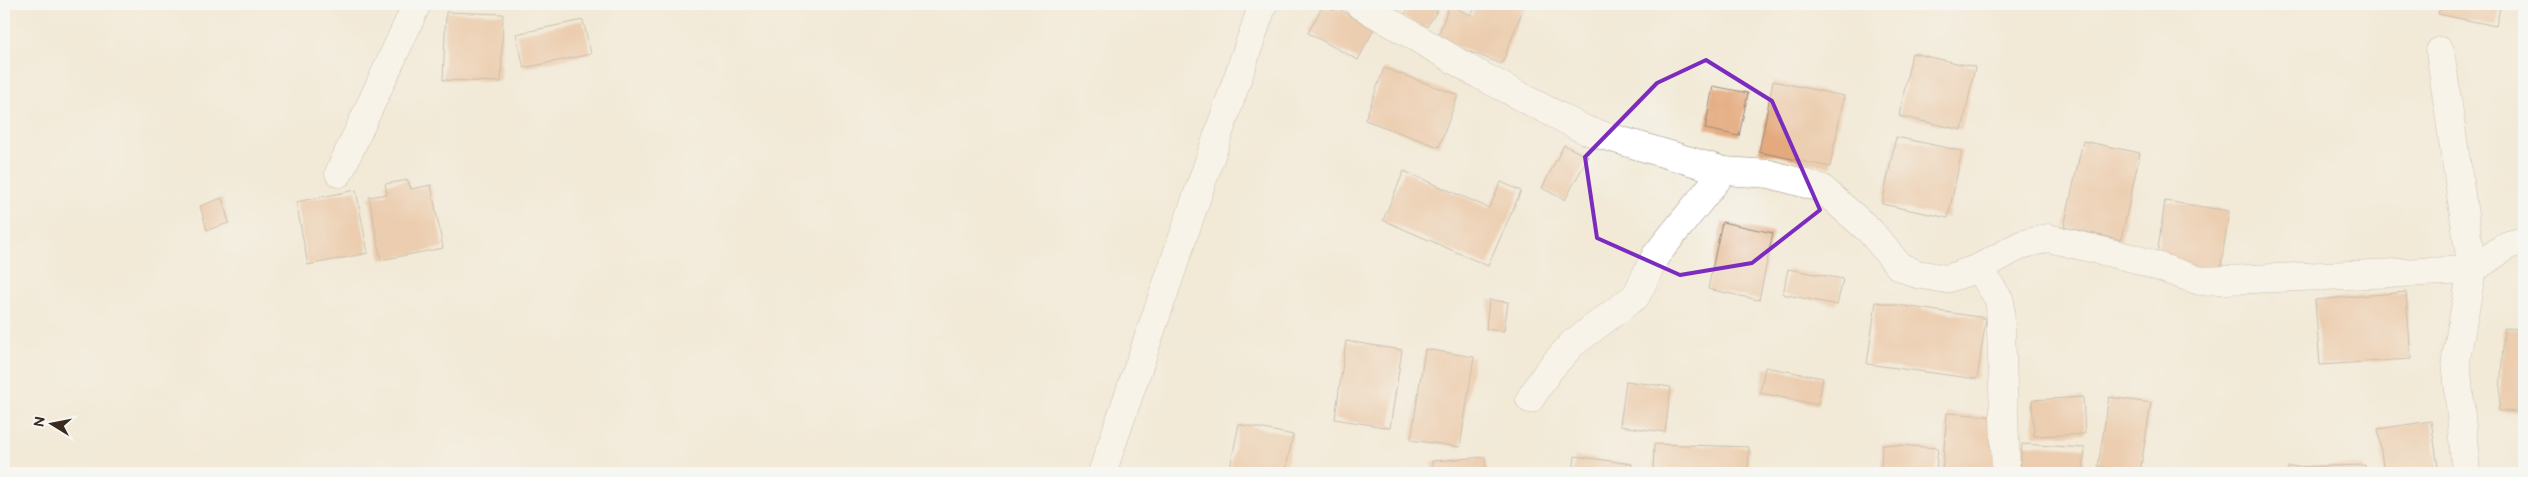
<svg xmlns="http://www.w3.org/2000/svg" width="2528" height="477" font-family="'Balsamiq Sans',sans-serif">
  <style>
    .building { fill: #e4aa7e }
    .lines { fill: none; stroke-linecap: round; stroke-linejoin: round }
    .street-casing { stroke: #968a7a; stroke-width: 29 }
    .street { stroke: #fff; stroke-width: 28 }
    .marked { fill: none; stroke: #7b2cbf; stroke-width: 4; stroke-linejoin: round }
  </style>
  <rect width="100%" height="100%" fill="#f6f6f2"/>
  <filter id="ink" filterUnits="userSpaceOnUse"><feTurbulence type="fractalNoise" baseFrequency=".02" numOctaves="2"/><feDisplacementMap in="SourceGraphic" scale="10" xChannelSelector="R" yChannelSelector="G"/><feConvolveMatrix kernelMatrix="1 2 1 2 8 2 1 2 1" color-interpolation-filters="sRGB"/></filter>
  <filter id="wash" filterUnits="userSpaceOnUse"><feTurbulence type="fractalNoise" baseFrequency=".0096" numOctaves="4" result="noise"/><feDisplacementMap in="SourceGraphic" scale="20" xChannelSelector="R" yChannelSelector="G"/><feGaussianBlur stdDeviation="1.12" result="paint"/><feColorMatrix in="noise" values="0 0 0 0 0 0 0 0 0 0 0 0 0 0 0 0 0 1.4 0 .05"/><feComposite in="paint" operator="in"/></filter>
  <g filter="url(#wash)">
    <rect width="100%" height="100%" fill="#f2ead7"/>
    <g id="blocks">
      <g class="building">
        <polygon points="1411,4 1442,4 1424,31 1403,17"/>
        <polygon points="1476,4 1525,4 1502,64 1437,39 1449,6 1472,15"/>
        <polygon points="2441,4 2501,4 2496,26 2438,14"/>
        <polygon points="1323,5 1333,11 1335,7 1374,29 1358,60 1308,33"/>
        <polygon points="446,12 503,14 501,82 443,80"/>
        <polygon points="583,20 591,54 524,68 516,34"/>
        <polygon points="1912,53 1975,67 1962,130 1899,116"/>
        <polygon points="1384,68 1458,95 1439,147 1365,120"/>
        <polygon points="1773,81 1844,96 1830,167 1759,152"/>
        <polygon points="1713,86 1748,93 1739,136 1705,129"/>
        <polygon points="1896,137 1962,151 1948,218 1882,204"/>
        <polygon points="2083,141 2140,153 2121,240 2064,227"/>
        <polygon points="1564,145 1588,157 1565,200 1542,188"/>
        <polygon points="1404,171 1489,208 1501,182 1521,191 1488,266 1383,220"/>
        <polygon points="408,180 411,189 431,185 443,248 381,260 369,197 387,194 385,184"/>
        <polygon points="356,190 368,253 308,265 296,202"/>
        <polygon points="222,198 229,223 207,230 200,206"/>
        <polygon points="2165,201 2229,211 2220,273 2156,263"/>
        <polygon points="1722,222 1773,233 1759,300 1708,289"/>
        <polygon points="1788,269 1843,279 1837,305 1783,294"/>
        <polygon points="2406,292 2411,359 2320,365 2315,300"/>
        <polygon points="1489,300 1508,302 1504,331 1486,329"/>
        <polygon points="1876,302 1986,318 1977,379 1867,364"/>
        <polygon points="2504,328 2524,329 2524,412 2499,411"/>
        <polygon points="1346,341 1402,350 1390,428 1335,419"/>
        <polygon points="1425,349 1474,357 1460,447 1411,440"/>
        <polygon points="1765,367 1823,378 1818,405 1760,393"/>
        <polygon points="1626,381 1671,387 1665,432 1620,426"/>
        <polygon points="2083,397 2085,434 2034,436 2032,400"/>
        <polygon points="2109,397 2151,403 2140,473 2098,466"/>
        <polygon points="1947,413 2000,417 1995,473 1942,473"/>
        <polygon points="2431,421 2439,473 2384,473 2378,429"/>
        <polygon points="1239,424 1293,435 1285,473 1229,473"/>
        <polygon points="1654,444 1749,447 1748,473 1653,473"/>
        <polygon points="1882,444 1938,448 1936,473 1881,473"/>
        <polygon points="2022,444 2085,448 2083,473 2020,473"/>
        <polygon points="1575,456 1632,464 1631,473 1573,473"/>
        <polygon points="1485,457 1487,473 1433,473 1432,461"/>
        <polygon points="2365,465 2365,473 2288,473 2288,467"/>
        <polygon points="2193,470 2226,472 2226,473 2193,473"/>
      </g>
    </g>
  </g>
  <g filter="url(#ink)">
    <use href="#blocks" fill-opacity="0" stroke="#968a7a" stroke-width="1"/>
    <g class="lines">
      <defs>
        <g id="street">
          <polyline points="1359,4 1478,74 1585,130 1724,171 1770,174 1821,188 1870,231 1899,266 1917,274 1946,279 1979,268 2000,301 2006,473"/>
          <polyline points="2440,51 2472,270 2456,359 2466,473"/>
          <polyline points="339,173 417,4"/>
          <polyline points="1979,268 2021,245 2048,238 2136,259 2200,281 2472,270 2508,245 2524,241"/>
          <polyline points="1530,399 1549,370 1572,344 1636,296 1656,255 1724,171"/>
          <polyline points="1102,473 1263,4"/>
        </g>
      </defs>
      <use href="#street" class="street-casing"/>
      <use href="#street" class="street"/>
    </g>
  </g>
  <path d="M0 0H2528V477H0ZM 1706,60 L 1772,101 L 1820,210 L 1752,263 L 1680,275 L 1597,238 L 1585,157 L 1657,83 Z" fill="#f2ead7" fill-opacity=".55" fill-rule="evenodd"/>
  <path class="marked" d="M 1706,60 L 1772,101 L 1820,210 L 1752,263 L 1680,275 L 1597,238 L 1585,157 L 1657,83 Z"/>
  <rect width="2528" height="477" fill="none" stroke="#f6f6f2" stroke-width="20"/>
  <g transform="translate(52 424) rotate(280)" stroke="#f6f6f2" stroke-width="4" paint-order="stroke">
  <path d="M0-4L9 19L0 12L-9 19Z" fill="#3b2a1e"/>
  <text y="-8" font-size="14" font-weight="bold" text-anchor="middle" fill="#3b2a1e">N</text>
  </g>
</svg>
